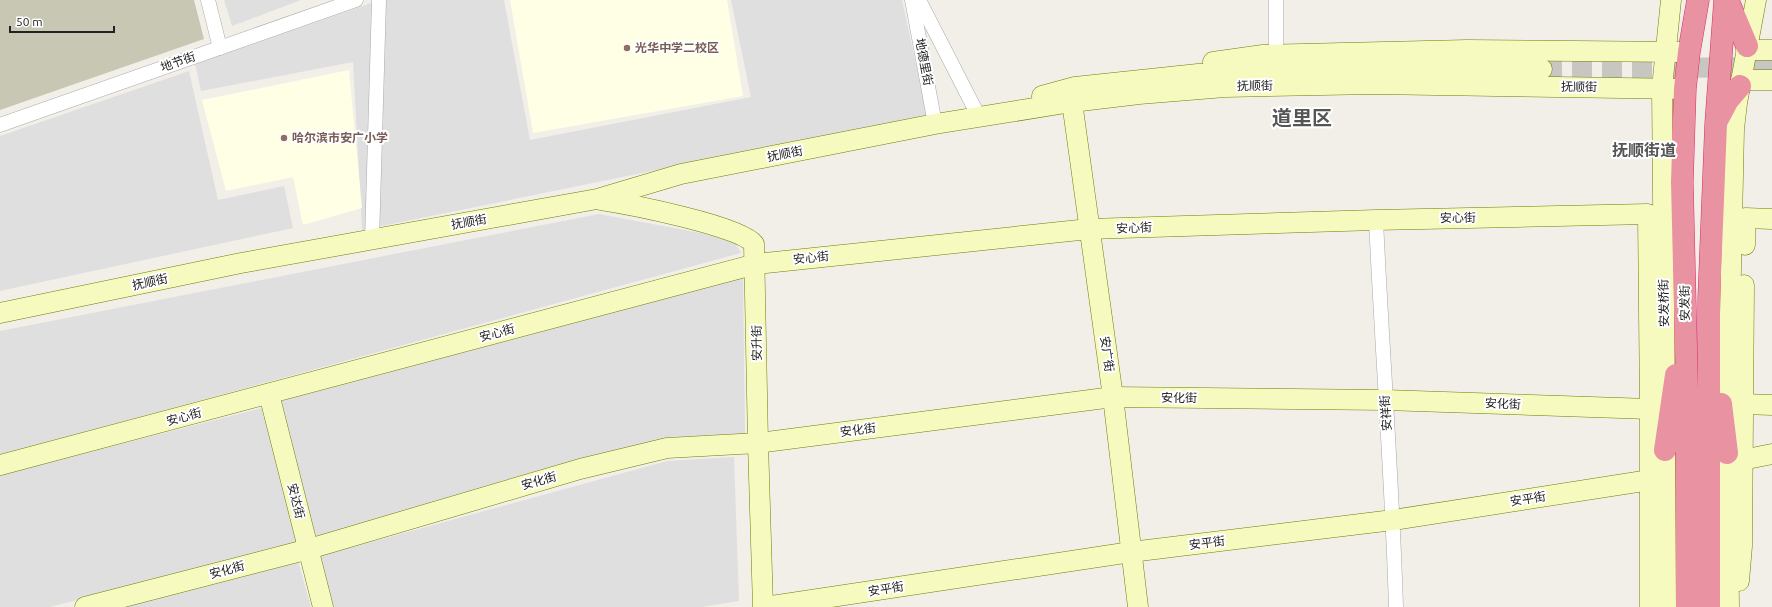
<svg xmlns="http://www.w3.org/2000/svg" width="1772" height="607" font-family="Ubuntu,'Noto Sans SC',sans-serif">
  <style>
    .residential { fill: #e0dfdf }
    .education { fill: #ffffe5 }
    .construction { fill: #c7c7b4 }
    .lines { fill: none; stroke-linecap: round; stroke-linejoin: round }
    .secondary-tunnel { stroke: #c8c6c1; stroke-width: 20; stroke-dasharray: 20 10; stroke-linecap: butt }
    .street-casing { stroke: #a9a9a9; stroke-width: 15 }
    .secondary-casing { stroke: #707d05; stroke-width: 21 }
    .highway-casing { stroke: #dc2a67; stroke-width: 23 }
    .street { stroke: #fff; stroke-width: 14 }
    .secondary { stroke: #f7fabf; stroke-width: 20 }
    .highway { stroke: #e892a2; stroke-width: 22 }
    .education-dot { fill: #8d6e63; stroke: #fff; stroke-width: 1.5 }
    .labels { text-anchor: middle; stroke-width: 4; stroke-linejoin: round; paint-order: stroke }
    .education-label { font-size: 12px; font-weight: bold; fill: #785e54; stroke: #fff; text-anchor: start }
    .street-label { font-size: 12px; fill: #222; stroke: #fff }
    .district-label { font-size: 16px; font-weight: bold; fill: #555; stroke: #fff }
    .town-label { font-size: 20px; font-weight: bold; fill: #555; stroke: #fff }
  </style>
  <rect width="100%" height="100%" fill="#f2efe9"/>
  <g class="residential">
    <polygon points="224,0 301,0 232,26"/>
    <polygon points="380,0 504,0 530,140 751,97 731,0 902,0 927,115 362,230 353,62 201,91 195,64"/>
    <polygon points="189,71 218,200 284,186 293,228 0,291 0,136"/>
    <polygon points="599,214 733,239 741,253 0,455 0,331"/>
    <polygon points="743,278 745,434 670,437 315,537 281,399"/>
    <polygon points="262,408 298,543 50,607 0,607 0,475"/>
    <polygon points="734,457 739,601 702,607 333,607 320,556 667,461"/>
    <polygon points="298,561 311,607 120,607"/>
  </g>
  <g class="education">
    <polygon points="510,0 727,0 743,96 533,133"/>
    <polygon points="349,70 362,208 303,225 293,177 226,191 202,100"/>
  </g>
  <polygon class="construction" points="0,0 194,0 204,39 0,110"/>
  <g class="lines">
    <polyline class="secondary-tunnel" points="1542,69 1772,67"/>
    <defs>
      <g id="street">
        <polyline points="208,0 220,48"/>
        <polyline points="912,0 935,124"/>
        <polyline points="919,0 979,117"/>
        <polyline points="1276,0 1276,55"/>
        <polyline points="0,125 356,0"/>
        <path d="M 1376,220 C 1382,349 1392,478 1396,607"/>
        <polyline points="372,240 379,0"/>
      </g>
      <g id="secondary">
        <polyline points="1746,50 1772,50"/>
        <polyline points="1213,62 1263,55 1467,50 1679,52"/>
        <polyline points="1741,80 1772,80"/>
        <polyline points="1042,96 1075,87 1198,74 1270,71 1542,69"/>
        <polyline points="1072,102 1113,397 1138,607"/>
        <path d="M 601,200 C 628,204 741,226 754,244 L 758,443 L 763,607"/>
        <polyline points="1745,245 1745,218 1772,219"/>
        <polyline points="0,313 241,263 597,199 681,174 935,124 1072,102 1139,94 1225,87 1374,84 1685,89"/>
        <polyline points="269,394 323,607"/>
        <polyline points="1665,403 1662,88 1671,0"/>
        <polyline points="1743,404 1772,405"/>
        <polyline points="1665,433 1666,607"/>
        <polyline points="1742,460 1772,454"/>
        <polyline points="0,465 756,264 1089,229 1376,220 1648,214 1650,409 1650,607"/>
        <polyline points="1739,581 1742,546 1744,285"/>
        <polyline points="85,607 309,549 580,469 667,448 758,443 1113,397 1385,400 1650,409"/>
        <polyline points="765,607 1131,552 1393,520 1650,480"/>
        <polyline points="1729,607 1727,453 1734,129 1737,103 1756,0"/>
      </g>
      <g id="highway">
        <polyline points="1728,1 1747,46"/>
        <polyline points="1718,119 1728,100 1740,86"/>
        <polyline points="1721,404 1727,453"/>
        <polyline points="1665,450 1676,375"/>
        <polyline points="1687,607 1687,390 1682,182 1685,89 1689,52 1698,0"/>
        <polyline points="1709,607 1709,299 1716,124 1725,0"/>
      </g>
    </defs>
    <use href="#street" class="street-casing"/>
    <use href="#secondary" class="secondary-casing"/>
    <use href="#highway" class="highway-casing"/>
    <use href="#street" class="street"/>
    <use href="#secondary" class="secondary"/>
    <use href="#highway" class="highway"/>
  </g>
  <g class="education-dot">
    <circle cx="627" cy="48" r="4"/>
    <circle cx="284" cy="138" r="4"/>
  </g>
  <g class="labels">
    <g class="education-label">
      <text x="635" y="52">光华中学二校区</text>
      <text x="292" y="142">哈尔滨市安广小学</text>
    </g>
    <g class="street-label">
      <text transform="translate(178 62) rotate(-19)" y="4">地节街</text>
      <text transform="translate(924 62) rotate(79)" y="4">地德里街</text>
      <text transform="translate(1255 86) rotate(-1)" y="4">抚顺街</text>
      <text transform="translate(1579 87) rotate(1)" y="4">抚顺街</text>
      <text transform="translate(785 154) rotate(-11)" y="4">抚顺街</text>
      <text transform="translate(1458 218) rotate(-1)" y="4">安心街</text>
      <text transform="translate(469 222) rotate(-10)" y="4">抚顺街</text>
      <text transform="translate(1134 228) rotate(-2)" y="4">安心街</text>
      <text transform="translate(811 258) rotate(-6)" y="4">安心街</text>
      <text transform="translate(150 282) rotate(-12)" y="4">抚顺街</text>
      <text transform="translate(1664 303) rotate(-91)" y="4">安发桥街</text>
      <text transform="translate(1685 303) rotate(-91)" y="4">安发街</text>
      <text transform="translate(497 333) rotate(-15)" y="4">安心街</text>
      <text transform="translate(757 343) rotate(-91)" y="4">安升街</text>
      <text transform="translate(1107 354) rotate(82)" y="4">安广街</text>
      <text transform="translate(1179 398) rotate(1)" y="4">安化街</text>
      <text transform="translate(1503 404) rotate(2)" y="4">安化街</text>
      <text transform="translate(1386 413) rotate(-94)" y="4">安祥街</text>
      <text transform="translate(184 417) rotate(-15)" y="4">安心街</text>
      <text transform="translate(858 430) rotate(-7)" y="4">安化街</text>
      <text transform="translate(539 481) rotate(-16)" y="4">安化街</text>
      <text transform="translate(1528 499) rotate(-9)" y="4">安平街</text>
      <text transform="translate(296 501) rotate(76)" y="4">安达街</text>
      <text transform="translate(1207 543) rotate(-7)" y="4">安平街</text>
      <text transform="translate(227 570) rotate(-15)" y="4">安化街</text>
      <text transform="translate(886 589) rotate(-9)" y="4">安平街</text>
    </g>
    <g class="district-label">
      <text x="1644" y="156">抚顺街道</text>
    </g>
    <g class="town-label">
      <text x="1302" y="125">道里区</text>
    </g>
  </g>
  <path d="M10 26v6h104v-6" fill="none" stroke="#222222" stroke-width="2"/>
  <text x="16" y="26" font-size="12" fill="#222222" stroke="#ffffff" stroke-width="3" paint-order="stroke">50 m</text>
</svg>
